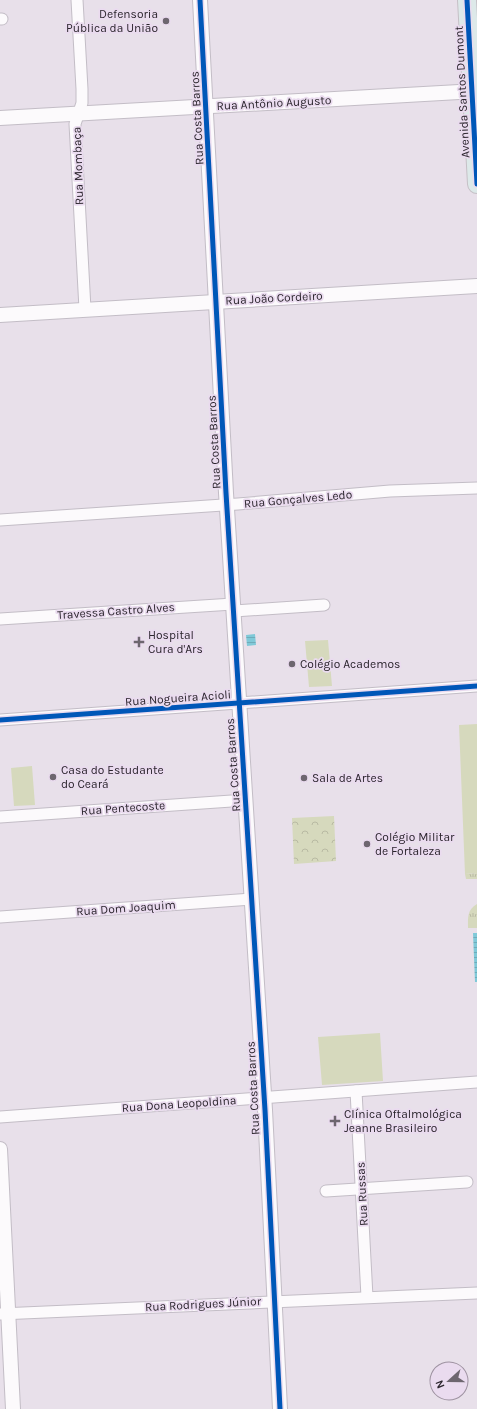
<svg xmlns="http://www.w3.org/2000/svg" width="477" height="1409" font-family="Karla,sans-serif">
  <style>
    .grass { fill: url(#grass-tufts) }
    .park { fill: url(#park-crowns) }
    .pitch { fill: #d6d9bd }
    .water { fill: url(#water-rules) }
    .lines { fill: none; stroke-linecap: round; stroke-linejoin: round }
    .minor-casing { stroke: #c3bdc6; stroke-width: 13 }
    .tertiary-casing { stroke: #c3bdc6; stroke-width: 16 }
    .primary-casing { stroke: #c5c0c6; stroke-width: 20 }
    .minor { stroke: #fcfafc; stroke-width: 11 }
    .tertiary { stroke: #fcfafc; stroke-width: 14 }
    .primary { stroke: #dde9e9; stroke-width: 18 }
    .cycleway-casing { stroke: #eadbef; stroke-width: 8 }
    .cycleway { stroke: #0057b8; stroke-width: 5 }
    .poi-dot { fill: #6d666f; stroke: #eadbef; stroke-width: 1.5 }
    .labels { text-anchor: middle; stroke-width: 3.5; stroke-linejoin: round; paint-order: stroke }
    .poi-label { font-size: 12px; fill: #2b252d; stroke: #eadbef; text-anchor: start }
    .street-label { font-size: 12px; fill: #2b252d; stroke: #eadbef }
  </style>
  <defs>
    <pattern id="grass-tufts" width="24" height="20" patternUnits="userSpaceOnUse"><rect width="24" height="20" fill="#d6d9bd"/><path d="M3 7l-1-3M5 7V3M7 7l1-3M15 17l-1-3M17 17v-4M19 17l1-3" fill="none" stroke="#b8baa3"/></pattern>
    <pattern id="park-crowns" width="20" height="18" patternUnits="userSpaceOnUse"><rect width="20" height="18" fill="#d6d9bd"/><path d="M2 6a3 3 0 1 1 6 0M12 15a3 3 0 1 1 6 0" fill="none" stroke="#b8baa3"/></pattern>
    <pattern id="water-rules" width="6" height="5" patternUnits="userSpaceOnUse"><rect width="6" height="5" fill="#80c9d8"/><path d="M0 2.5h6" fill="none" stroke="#6facba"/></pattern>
  </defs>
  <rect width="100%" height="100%" fill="#e8e0ea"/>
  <g class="grass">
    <polygon points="477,873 477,879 466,879 465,874"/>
    <path d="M 477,904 L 477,928 L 468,928 C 468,917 467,910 477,904 Z"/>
  </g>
  <polygon class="park" points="334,816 336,861 294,864 292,818"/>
  <g class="pitch">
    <polygon points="328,640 332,686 309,687 305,641"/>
    <polygon points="477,724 477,873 465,874 459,725"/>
    <polygon points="32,766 35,805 14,806 11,768"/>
    <polygon points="380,1033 383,1081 322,1085 318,1037"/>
  </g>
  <g class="water">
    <polygon points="255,634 256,645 247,646 246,635"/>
    <polygon points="473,933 477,933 477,982 475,982"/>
  </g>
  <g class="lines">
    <defs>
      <g id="minor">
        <polyline points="77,0 82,89 82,103 75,124 85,309"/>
        <polyline points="0,19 2,19"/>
        <polyline points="0,520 238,504 390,491 477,488"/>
        <polyline points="234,611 324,605"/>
        <polyline points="0,619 233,604"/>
        <polyline points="0,720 477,686"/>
        <polyline points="0,817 246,800"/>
        <polyline points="0,917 252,899"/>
        <polyline points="356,1091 367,1297"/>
        <polyline points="0,1117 477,1082"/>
        <polyline points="326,1191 467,1182"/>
        <polyline points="0,1314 477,1293"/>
      </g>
      <g id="tertiary">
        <polyline points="200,0 226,493 265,1110 280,1409"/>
        <polyline points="0,118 477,91"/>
        <polyline points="0,315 477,286"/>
        <polyline points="0,1149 13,1409"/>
      </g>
      <polyline id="primary" points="467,0 477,184"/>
    </defs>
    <use href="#minor" class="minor-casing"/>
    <use href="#tertiary" class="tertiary-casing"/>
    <use href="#primary" class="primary-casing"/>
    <use href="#minor" class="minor"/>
    <use href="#tertiary" class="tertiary"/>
    <use href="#primary" class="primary"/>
    <defs>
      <g id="cycleway">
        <polyline points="200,0 226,493 265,1110 280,1409"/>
        <polyline points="467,0 477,184"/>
        <polyline points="0,720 477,686"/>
      </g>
    </defs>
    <use href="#cycleway" class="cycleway-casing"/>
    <use href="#cycleway" class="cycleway"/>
  </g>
  <g class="poi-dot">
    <circle cx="166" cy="21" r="4"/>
    <path d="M137 636h4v4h4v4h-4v4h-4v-4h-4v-4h4z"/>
    <circle cx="292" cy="664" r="4"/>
    <circle cx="53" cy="777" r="4"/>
    <circle cx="304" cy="778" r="4"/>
    <circle cx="367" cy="844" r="4"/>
    <path d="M333 1115h4v4h4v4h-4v4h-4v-4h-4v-4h4z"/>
  </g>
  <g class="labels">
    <g class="poi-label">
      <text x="158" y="18" text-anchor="end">Defensoria<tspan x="158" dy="14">Pública da União</tspan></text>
      <text x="148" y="639">Hospital<tspan x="148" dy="14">Cura d'Ars</tspan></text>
      <text x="300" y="668">Colégio Academos</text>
      <text x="61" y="774">Casa do Estudante<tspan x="61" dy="14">do Ceará</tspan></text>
      <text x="312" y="782">Sala de Artes</text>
      <text x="375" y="841">Colégio Militar<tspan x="375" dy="14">de Fortaleza</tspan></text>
      <text x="344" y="1118">Clínica Oftalmológica<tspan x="344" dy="14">Jeanne Brasileiro</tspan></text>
    </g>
    <g class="street-label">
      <text transform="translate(462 92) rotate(-93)" y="4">Avenida Santos Dumont</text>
      <text transform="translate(274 103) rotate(-3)" y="4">Rua Antônio Augusto</text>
      <text transform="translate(197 118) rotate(-93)" y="4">Rua Costa Barros</text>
      <text transform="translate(78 166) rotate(-92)" y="4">Rua Mombaça</text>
      <text transform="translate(274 298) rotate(-3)" y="4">Rua João Cordeiro</text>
      <text transform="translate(214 442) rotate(-93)" y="4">Rua Costa Barros</text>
      <text transform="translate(298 499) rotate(-5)" y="4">Rua Gonçalves Ledo</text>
      <text transform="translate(116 611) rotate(-4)" y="4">Travessa Castro Alves</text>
      <text transform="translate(178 698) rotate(-4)" y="4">Rua Nogueira Acioli</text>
      <text transform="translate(233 765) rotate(-94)" y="4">Rua Costa Barros</text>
      <text transform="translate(123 808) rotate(-4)" y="4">Rua Pentecoste</text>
      <text transform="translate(126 908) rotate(-4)" y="4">Rua Dom Joaquim</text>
      <text transform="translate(253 1088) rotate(-93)" y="4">Rua Costa Barros</text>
      <text transform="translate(179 1104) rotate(-4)" y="4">Rua Dona Leopoldina</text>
      <text transform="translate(362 1194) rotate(-93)" y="4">Rua Russas</text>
      <text transform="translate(203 1304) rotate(-3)" y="4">Rua Rodrigues Júnior</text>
    </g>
  </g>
  <g transform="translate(449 1381) rotate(249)"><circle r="19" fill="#eadbef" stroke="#9e92a1"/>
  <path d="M0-3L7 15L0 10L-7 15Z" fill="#6d666f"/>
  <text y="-6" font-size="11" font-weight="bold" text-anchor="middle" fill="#2b252d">N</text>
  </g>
</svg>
